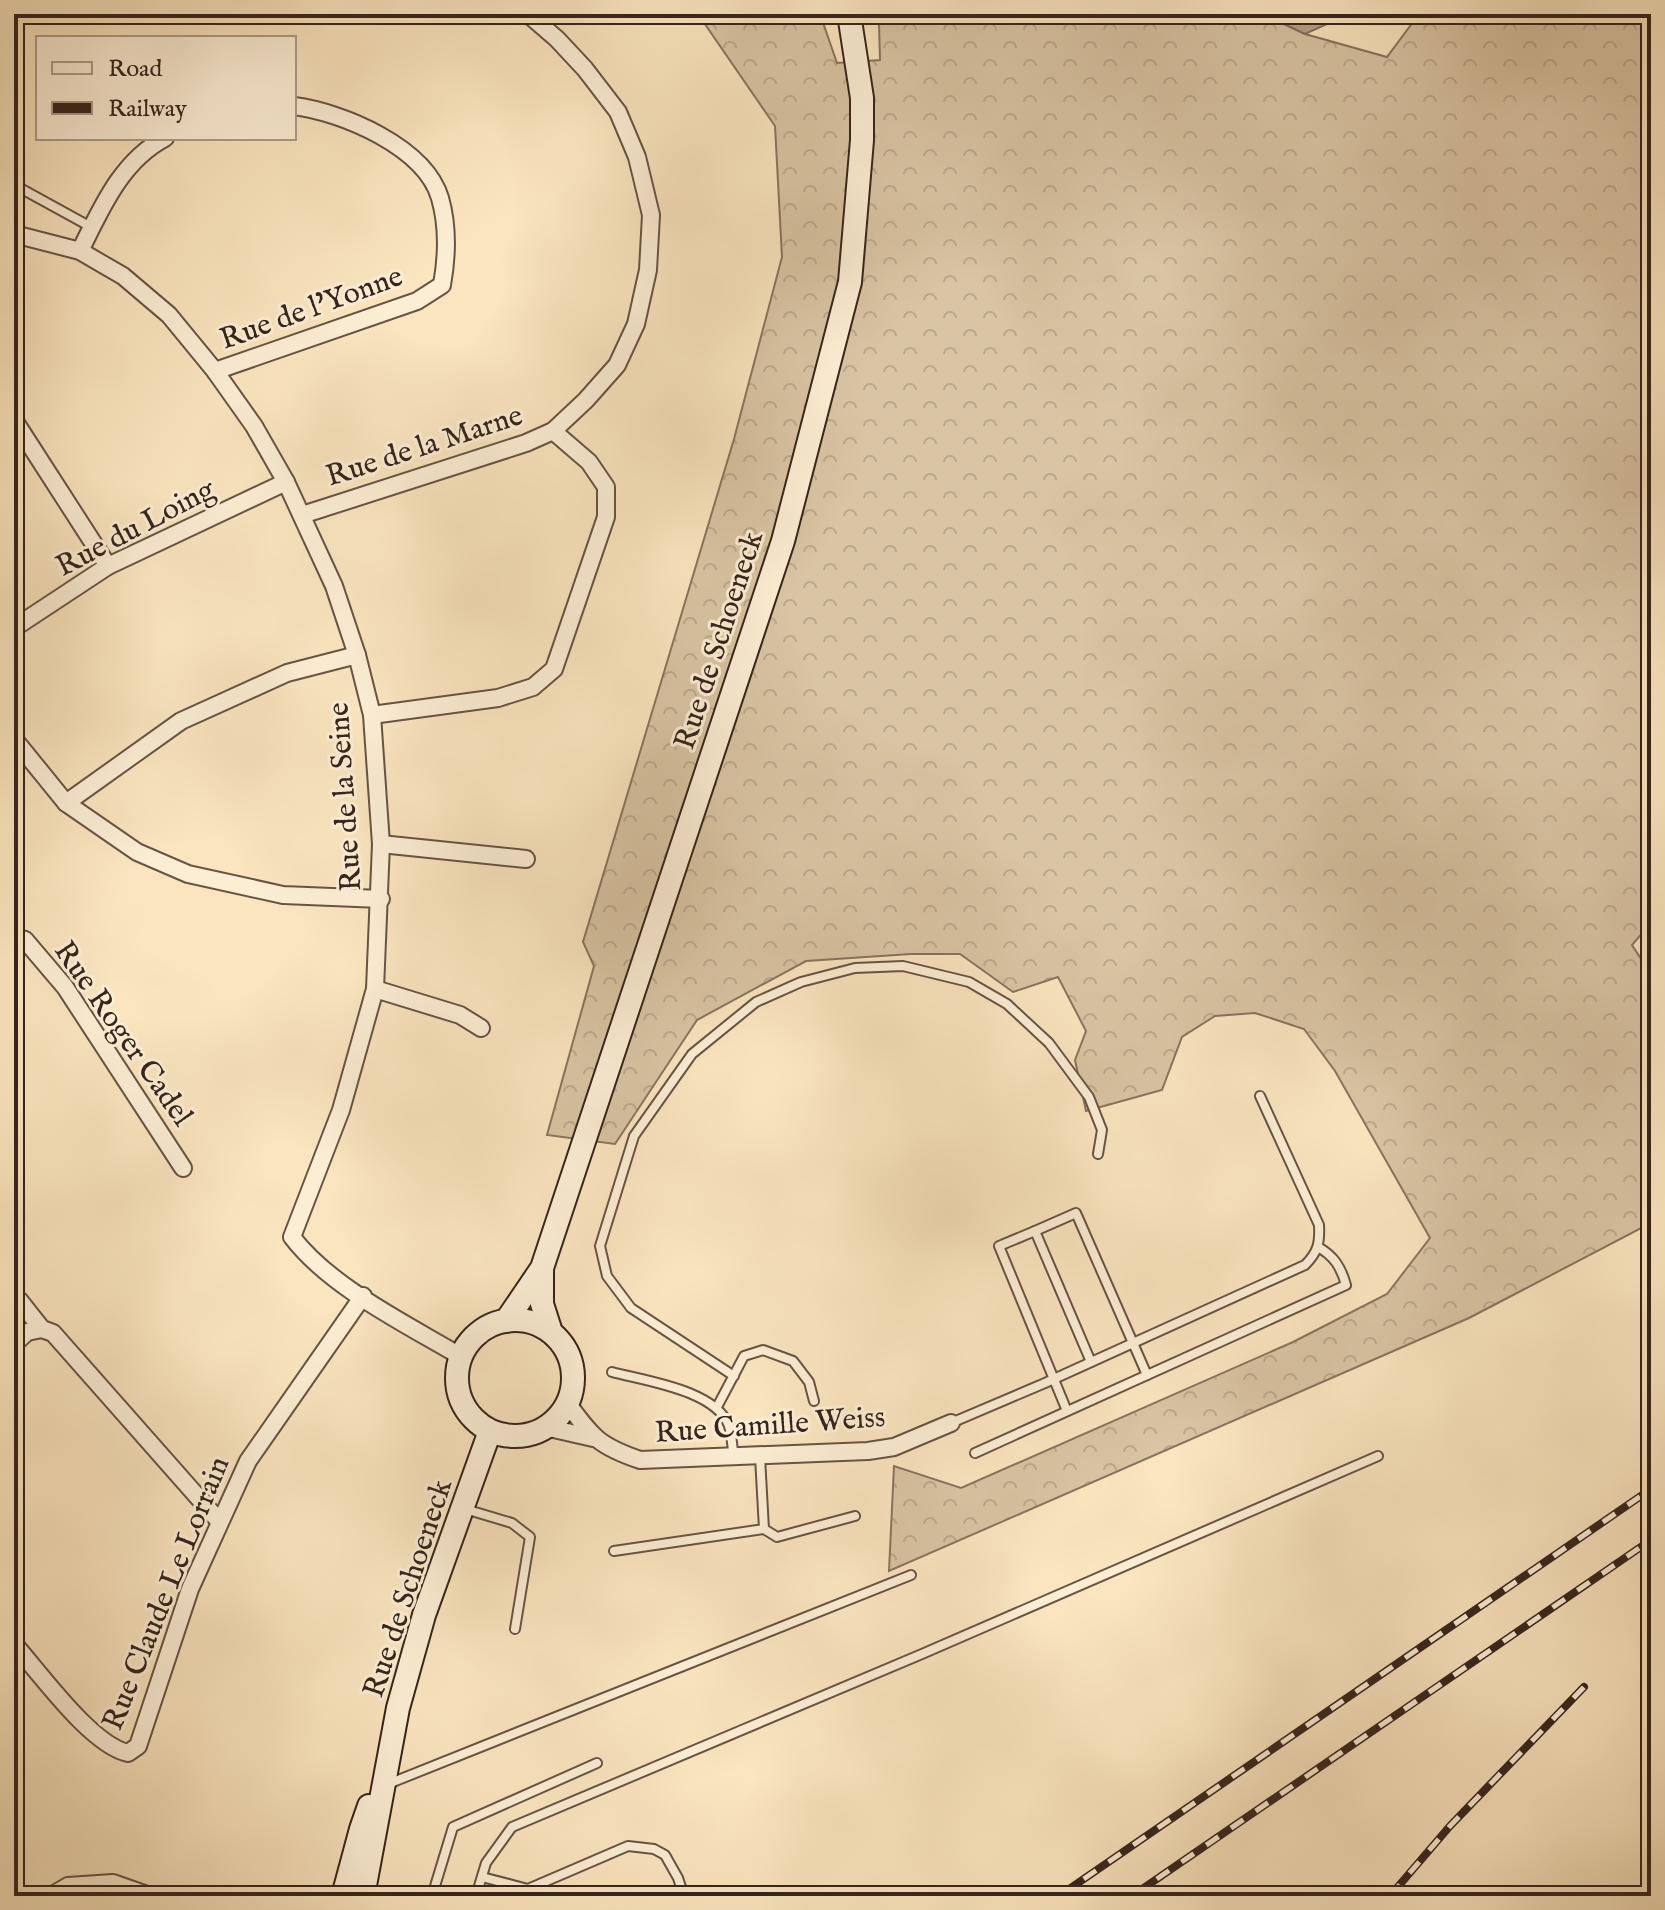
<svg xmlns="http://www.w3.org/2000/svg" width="1665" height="1910" font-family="'IM FELL English',serif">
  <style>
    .forest { fill: url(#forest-crowns); stroke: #87745f; stroke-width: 2 }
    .water { fill: url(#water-ripples); stroke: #83705c; stroke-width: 2 }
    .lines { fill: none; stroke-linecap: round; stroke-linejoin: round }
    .lane-casing { stroke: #665444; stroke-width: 12 }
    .street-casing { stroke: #665444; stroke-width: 20 }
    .secondary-casing { stroke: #35241b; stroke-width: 26 }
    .lane { stroke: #fceed5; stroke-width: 8 }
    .street { stroke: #fceed5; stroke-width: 16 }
    .secondary { stroke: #fceed5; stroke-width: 22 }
    .rail-casing { stroke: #35241b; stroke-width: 8 }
    .rail { stroke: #fceed5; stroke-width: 5; stroke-dasharray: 15; stroke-linecap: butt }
    .labels { text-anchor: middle; stroke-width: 6; stroke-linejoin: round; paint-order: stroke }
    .street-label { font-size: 30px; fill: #35241b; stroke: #fceed5 }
  </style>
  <defs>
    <pattern id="forest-crowns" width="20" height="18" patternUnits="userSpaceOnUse" patternTransform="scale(2)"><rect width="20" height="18" fill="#d9c4a3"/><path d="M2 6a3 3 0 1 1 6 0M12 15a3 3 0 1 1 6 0" fill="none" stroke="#bba88c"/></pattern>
    <pattern id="water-ripples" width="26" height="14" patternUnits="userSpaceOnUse" patternTransform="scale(2)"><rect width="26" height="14" fill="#b7a387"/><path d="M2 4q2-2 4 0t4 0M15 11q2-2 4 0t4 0" fill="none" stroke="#96856e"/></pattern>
  </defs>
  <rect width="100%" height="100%" fill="#fae5bf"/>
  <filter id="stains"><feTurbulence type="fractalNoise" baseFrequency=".0025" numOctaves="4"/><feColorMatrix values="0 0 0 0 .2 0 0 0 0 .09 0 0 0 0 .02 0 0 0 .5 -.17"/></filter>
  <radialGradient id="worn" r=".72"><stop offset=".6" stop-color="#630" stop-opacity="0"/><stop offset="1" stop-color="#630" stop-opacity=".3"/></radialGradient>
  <polygon class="forest" points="698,14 820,14 837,63 880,60 879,23 883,14 1263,14 1305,34 1387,57 1419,14 1651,14 1651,923 1632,945 1651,974 1651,1223 1469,1318 889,1571 894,1466 961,1488 1293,1342 1387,1294 1430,1238 1335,1071 1304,1029 1255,1013 1215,1016 1182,1037 1162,1090 1086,1111 1075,1060 1086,1031 1058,977 1013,992 960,954 911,954 806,961 697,1020 615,1144 547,1135 594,966 583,942 734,439 782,257 775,126"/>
  <polygon class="water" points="1263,14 1349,14 1305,34"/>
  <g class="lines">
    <defs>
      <g id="lane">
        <polyline points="20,188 91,227"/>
        <polyline points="1035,1231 999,1246 1067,1411"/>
        <polyline points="1091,1362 1035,1231 1076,1213 1147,1375"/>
        <path d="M 612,1372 C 645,1381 716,1390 729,1426 C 732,1435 732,1447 734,1457"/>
        <polyline points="734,1376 631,1308 607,1276 600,1246 634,1136 692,1054 756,1002 801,982 855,968 903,966 969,982 1007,1004 1049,1043 1089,1097 1102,1130 1098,1154"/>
        <polyline points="717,1407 744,1356 763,1350 793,1361 809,1382 814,1401"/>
        <path d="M 951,1423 L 1045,1383 L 1305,1265 C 1318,1252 1320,1243 1319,1225 L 1260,1096"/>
        <path d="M 975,1453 L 1346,1285 C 1341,1267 1334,1256 1318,1247"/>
        <polyline points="465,1509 512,1523 530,1537 515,1629"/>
        <polyline points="764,1529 777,1537 855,1516"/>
        <polyline points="614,1551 764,1529 760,1457"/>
        <polyline points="388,1784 911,1575"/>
        <polyline points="482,1877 528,1889 628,1846 654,1849 665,1855 678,1878 684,1896"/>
        <polyline points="432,1896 453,1827 597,1763"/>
        <polyline points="476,1896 486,1863 512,1827 922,1654 1378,1456"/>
      </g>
      <g id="street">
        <polyline points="14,21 23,14"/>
        <path d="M 14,234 L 80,251 L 123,276 L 169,315 L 215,371 L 254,426 L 286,482 L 334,586 L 357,655 L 372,715 L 381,844 L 375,989 L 341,1110 L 292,1237 C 330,1287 406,1324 460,1356"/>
        <path d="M 80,251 C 101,209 121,161 165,138"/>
        <path d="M 215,371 L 417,301 L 442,285 C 447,257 448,226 440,198 C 425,147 342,112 294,106"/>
        <polyline points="14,420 108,566"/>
        <polyline points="302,515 526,443 553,431 586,400 617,365 636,324 648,270 651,215 637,157 618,112 585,69 557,39 528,14"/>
        <polyline points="14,628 108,566 286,482"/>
        <polyline points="372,715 498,698 533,687 554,669 606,517 606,487 589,462 553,431"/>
        <polyline points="14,739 66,803 137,852 188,874 283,895 381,899"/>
        <polyline points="66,803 181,721 287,673 357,655"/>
        <polyline points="381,844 526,859"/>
        <polyline points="14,937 25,940 65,987 183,1168"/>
        <polyline points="375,989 460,1015 481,1028"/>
        <polyline points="19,1300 42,1329 53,1333 219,1521"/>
        <polyline points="14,1344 27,1332 42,1329"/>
        <path d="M 568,1404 C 593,1438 599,1446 640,1460 L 868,1451 L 894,1447 L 951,1423"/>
        <polyline points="545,1427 593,1438"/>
        <path d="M 14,1644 C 40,1673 91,1745 128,1753 L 138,1746 L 190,1589 L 248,1461 L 363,1296"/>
        <polyline points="51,1896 68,1886 113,1883 150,1896"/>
      </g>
      <g id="secondary">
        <polyline points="542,1269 542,1304 550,1329"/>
        <circle cx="515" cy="1378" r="58"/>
        <polyline points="506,1321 542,1268 783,541 850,282 862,140 862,98 849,14"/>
        <polyline points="343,1896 361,1829 369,1806"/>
        <polyline points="363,1896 398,1708 424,1615 490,1431"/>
      </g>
    </defs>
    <use href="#lane" class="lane-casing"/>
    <use href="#street" class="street-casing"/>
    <use href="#secondary" class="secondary-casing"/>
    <use href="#lane" class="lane"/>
    <use href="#street" class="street"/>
    <use href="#secondary" class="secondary"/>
    <defs>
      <g id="rail">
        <polyline points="1059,1896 1651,1489"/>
        <polyline points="1132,1896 1651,1540"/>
        <polyline points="1390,1896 1450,1826 1584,1687"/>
      </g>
    </defs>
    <use href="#rail" class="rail-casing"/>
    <use href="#rail" class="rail"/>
  </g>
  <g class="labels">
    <g class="street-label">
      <text transform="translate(311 307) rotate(-20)" y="10">Rue de l'Yonne</text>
      <text transform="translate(424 445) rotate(-18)" y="10">Rue de la Marne</text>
      <text transform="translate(135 527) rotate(-28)" y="10">Rue du Loing</text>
      <text transform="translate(718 640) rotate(-72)" y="10">Rue de Schoeneck</text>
      <text transform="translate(344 797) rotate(-94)" y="10">Rue de la Seine</text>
      <text transform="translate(124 1033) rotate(55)" y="10">Rue Roger Cadel</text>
      <text transform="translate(770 1424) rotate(-4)" y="10">Rue Camille Weiss</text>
      <text transform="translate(407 1588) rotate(-72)" y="10">Rue de Schoeneck</text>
      <text transform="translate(165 1593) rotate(-68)" y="10">Rue Claude Le Lorrain</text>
    </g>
  </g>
  <rect width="1665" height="1910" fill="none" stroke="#fae5bf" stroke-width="48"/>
  <rect x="16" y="16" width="1633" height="1878" fill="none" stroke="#35241b" stroke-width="4"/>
  <rect x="24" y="24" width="1617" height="1862" fill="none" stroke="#35241b" stroke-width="2"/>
  <rect x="36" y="36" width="260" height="104" fill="#fceed5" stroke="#ac9d8b" stroke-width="2"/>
  <rect x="52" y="62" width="40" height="12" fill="#fceed5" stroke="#ac9d8b" stroke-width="2"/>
  <text x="108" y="76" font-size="24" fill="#35241b">Road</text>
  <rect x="52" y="102" width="40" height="12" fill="#35241b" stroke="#ac9d8b" stroke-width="2"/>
  <text x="108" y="116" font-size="24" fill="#35241b">Railway</text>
  <rect width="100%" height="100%" filter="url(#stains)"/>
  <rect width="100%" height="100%" fill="url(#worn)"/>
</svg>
